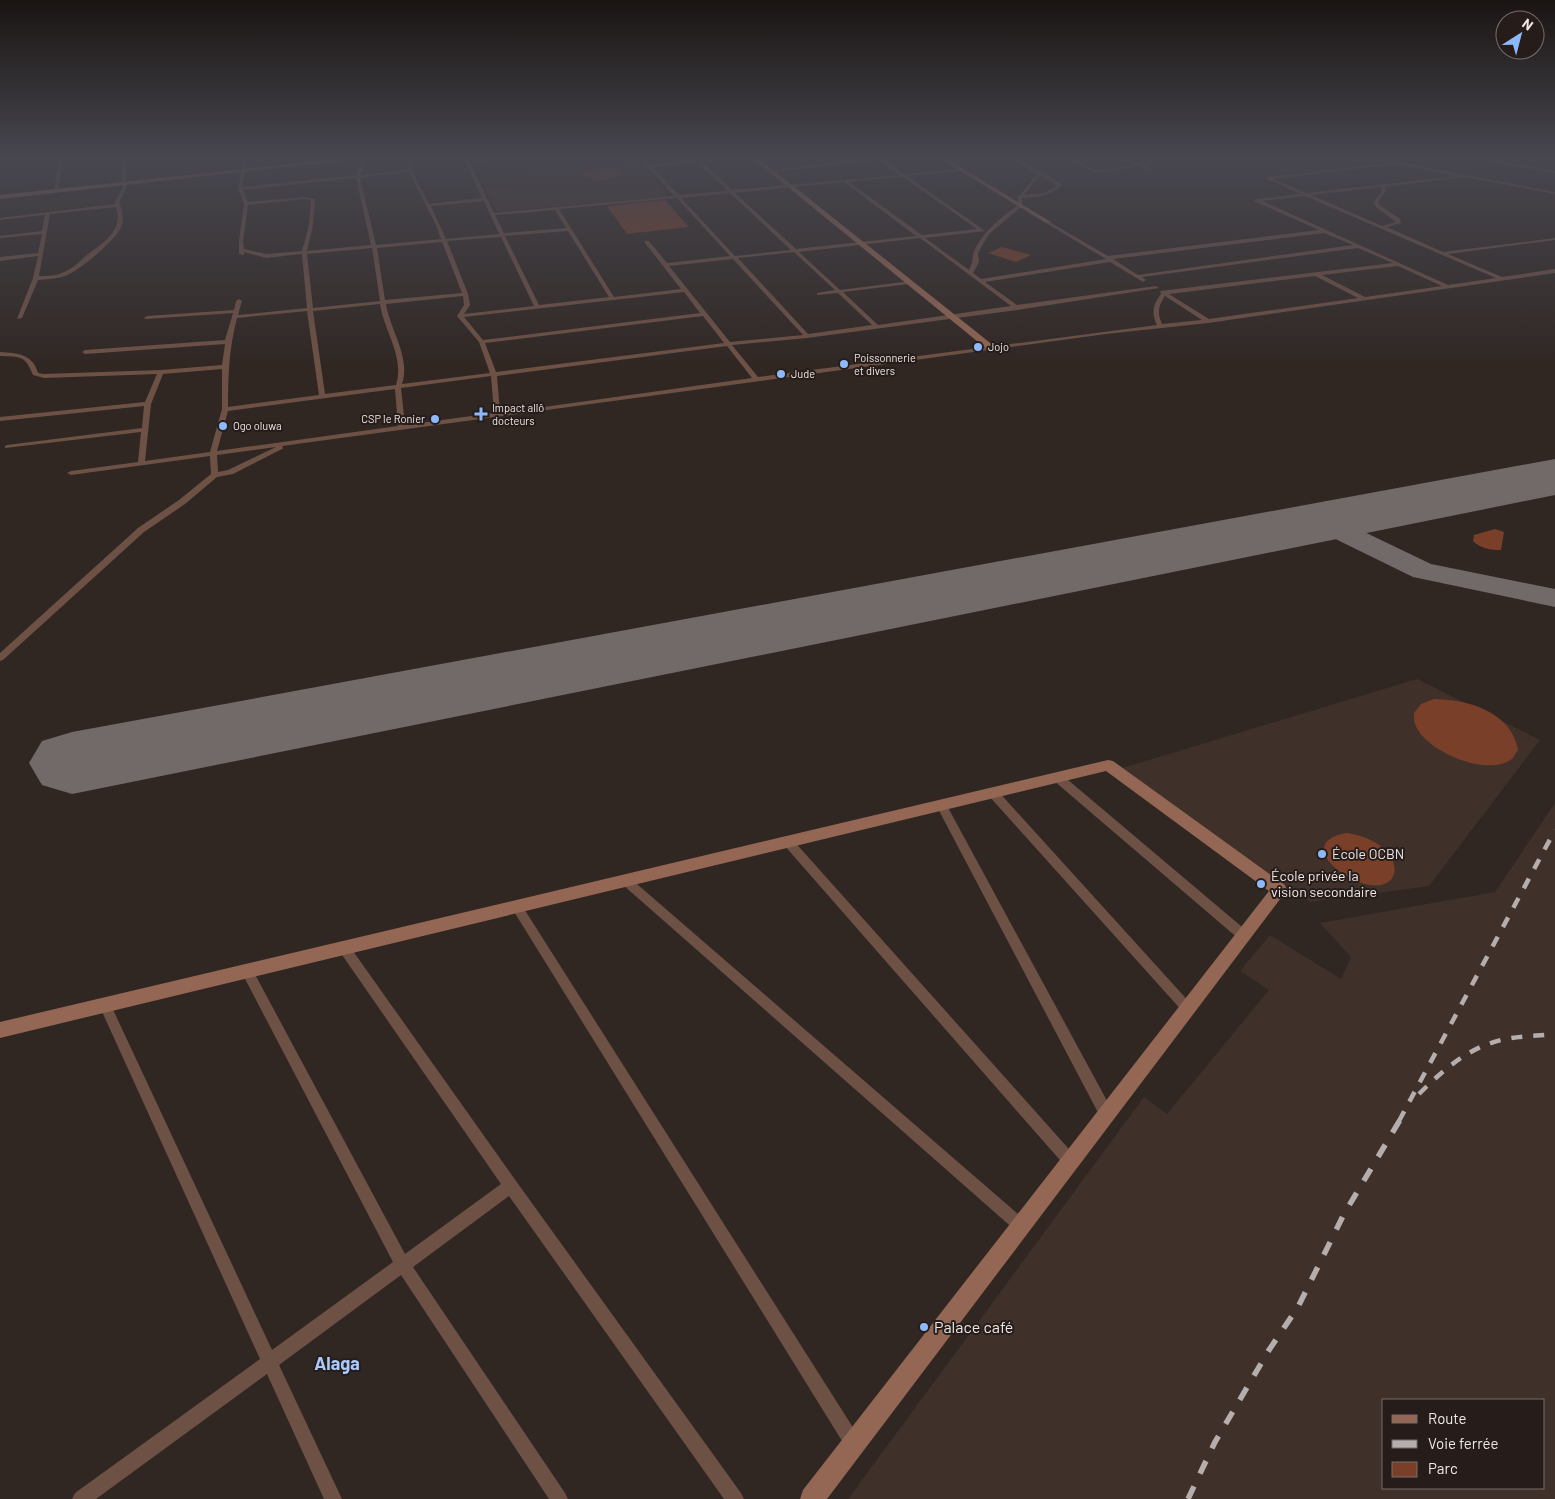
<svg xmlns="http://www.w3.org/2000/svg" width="1555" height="1499" font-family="Barlow,sans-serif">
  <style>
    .built { fill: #3f302a; fill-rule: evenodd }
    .green { fill: #7a3f28 }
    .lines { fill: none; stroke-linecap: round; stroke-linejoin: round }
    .taxiway { fill: #726a68; fill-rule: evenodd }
    .runway { fill: #726a68; fill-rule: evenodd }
    .street { fill: #6e5145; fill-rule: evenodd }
    .secondary { fill: #946654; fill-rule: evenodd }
    .rail-far1 { stroke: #b5aeac; stroke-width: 4.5; stroke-dasharray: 11 11; stroke-linecap: butt }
    .rail { stroke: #b5aeac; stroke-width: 5.5; stroke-dasharray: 14 14; stroke-linecap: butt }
    .poi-dot { fill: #8db9fc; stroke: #261d1a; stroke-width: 2 }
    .labels { text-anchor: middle; stroke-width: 4; stroke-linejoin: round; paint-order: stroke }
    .far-poi-label { font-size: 11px; fill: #eee8e6; stroke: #261d1a; text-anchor: start }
    .poi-label { font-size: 14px; fill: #eee8e6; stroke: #261d1a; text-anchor: start }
    .near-poi-label { font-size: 16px; fill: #eee8e6; stroke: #261d1a; text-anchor: start }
    .near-neighbourhood-label { font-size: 18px; font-weight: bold; fill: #a9cafc; stroke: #261d1a }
  </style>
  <rect width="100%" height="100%" fill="#302723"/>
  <g class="built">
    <polygon points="640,162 669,196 497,212 480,178"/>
    <polygon points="1417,679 1540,740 1429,886 1310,902 1119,769"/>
    <path d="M 1555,803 L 1555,1499 L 848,1499 L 1144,1097 L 1167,1114 L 1269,990 L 1240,971 L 1270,935 L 1341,979 L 1351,957 L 1320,923 L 1495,892 ZM 1544,1400 L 1544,1488 L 1384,1488 L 1384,1400 Z"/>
  </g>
  <g class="green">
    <path d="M 605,168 L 618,169 L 623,173 C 613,181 595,182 584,176 L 586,171 Z"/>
    <polygon points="665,200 689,227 627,234 607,206"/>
    <polygon points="1002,247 1031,255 1016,262 988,253"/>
    <path d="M 1495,529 L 1504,532 L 1501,550 C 1491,550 1481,549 1473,541 L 1474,535 Z"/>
    <path d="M 1434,699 C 1467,699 1512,712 1518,750 C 1516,752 1514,757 1512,759 C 1488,778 1424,751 1415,724 C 1414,721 1414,716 1414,713 L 1421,704 Z"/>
    <path d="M 1346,833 C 1360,835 1373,839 1384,849 C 1402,865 1397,889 1370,885 C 1341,881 1297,842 1346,833 Z"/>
  </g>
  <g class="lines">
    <polygon class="taxiway" points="1322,514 1331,516 1431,564 1555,589 1555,607 1413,577 1313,528 1309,522 1313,516"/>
    <polygon class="runway" points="1555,459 1555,495 72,794 42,785 29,763 42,741 72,732"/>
    <g class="street">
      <polygon points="0,157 3,157 2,162 0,163"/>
      <polygon points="59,157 63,157 58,191 56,192 54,191"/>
      <path d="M 122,157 L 126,157 L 126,189 L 119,202 C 122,210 124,217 122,225 C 118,239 79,271 65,276 C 57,279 47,279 38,280 L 22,318 L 17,319 L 33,278 L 38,256 L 0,261 L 0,257 L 38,253 L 42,234 L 0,238 L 0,236 L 42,231 L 45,215 L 0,220 L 0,218 L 115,204 L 115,202 L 122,189 ZM 116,207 C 124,231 104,242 87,255 C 79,262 72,269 62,273 C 55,276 46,276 39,276 L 50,214 Z"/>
      <path d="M 244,157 L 248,157 L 242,187 L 356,175 L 361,159 L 363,158 L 365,159 L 361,175 L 408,170 L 406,157 L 410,157 L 412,171 L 429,204 L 482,198 L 463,157 L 467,157 L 469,161 L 510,157 L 470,163 L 494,213 L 674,196 L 639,157 L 644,157 L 650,165 L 695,160 L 692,157 L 697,157 L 699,160 L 741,157 L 702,162 L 732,190 L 899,175 L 879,160 L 770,172 L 768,171 L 875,157 L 880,157 L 904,174 L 961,169 L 962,171 L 907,176 L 985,231 L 925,238 L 969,270 C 973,263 972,258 974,251 C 983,231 1001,218 1018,205 L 1018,198 L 1015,197 L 1019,196 L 1037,174 L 1009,157 L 1015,157 L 1061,183 L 1061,186 C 1051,196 1036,197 1022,198 L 1022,206 L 989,234 L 978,253 L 979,262 L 973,273 L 981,279 L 1106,259 L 1046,223 L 1048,221 L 1108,256 L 1319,230 L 1254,201 L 1256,199 L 1301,194 L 1267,179 L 1267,177 L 1388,163 L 1362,157 L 1373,157 L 1555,192 L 1555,194 L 1465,177 L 1385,187 L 1386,191 L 1378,202 L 1380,205 L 1400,219 L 1401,223 L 1387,227 L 1443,252 L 1555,238 L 1555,240 L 1448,254 L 1502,277 L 1555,269 L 1555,273 L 1208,323 L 1106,334 L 282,446 L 283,448 L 282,449 L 233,474 L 217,477 L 185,504 L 144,532 L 3,660 L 0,661 L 0,653 L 138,528 L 179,500 L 211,474 L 210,456 L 71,475 L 67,473 L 71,471 L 138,462 L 141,432 L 5,448 L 5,446 L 7,445 L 142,428 L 144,406 L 0,421 L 0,417 L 145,402 L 157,374 L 44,378 L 33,375 C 25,355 21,357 0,356 L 0,352 C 17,353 33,354 38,373 L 44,374 L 161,370 L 222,365 L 225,344 L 85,354 L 82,352 L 85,350 L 225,340 L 233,313 L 145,319 L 144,318 L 147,316 L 234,310 L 236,301 L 239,299 L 242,301 L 238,315 L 307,308 L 302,254 L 266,258 L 244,252 L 244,255 L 239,254 L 239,241 L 244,204 L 238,189 ZM 697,162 L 728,191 L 679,195 L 652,167 ZM 1396,164 L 1457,176 L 1307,193 L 1273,179 ZM 409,172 L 436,225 L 441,239 L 376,245 L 360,178 ZM 1040,175 L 1057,186 L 1044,193 L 1024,195 ZM 903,177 L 977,229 L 922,235 L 849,182 ZM 356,178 L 371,245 L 307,251 L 313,225 L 315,199 L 305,197 L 248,202 L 243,190 ZM 844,182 L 916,236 L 796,249 L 735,193 ZM 1381,187 L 1382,191 L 1374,202 L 1376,207 L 1396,222 L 1382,226 L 1311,195 ZM 730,193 L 791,250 L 735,256 L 681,198 ZM 1305,196 L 1496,278 L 1448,285 L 1262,201 ZM 677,198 L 730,256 L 667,263 L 649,241 L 645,241 L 645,243 L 681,289 L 614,297 L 559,209 ZM 305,199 L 311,201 L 309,225 L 302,251 L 266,254 L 244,249 L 243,241 L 248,205 ZM 484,201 L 499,234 L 446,239 L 431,206 ZM 555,210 L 566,228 L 504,233 L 495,215 ZM 568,231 L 609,297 L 539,305 L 505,236 ZM 1324,233 L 1353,245 L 1138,275 L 1113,259 ZM 501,237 L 534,306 L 464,314 L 470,305 L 468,294 L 447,241 ZM 920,238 L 1011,306 L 878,325 L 843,292 L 909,284 L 911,283 L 911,281 L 840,290 L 799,252 ZM 442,242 L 462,293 L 385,300 L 377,248 ZM 372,248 L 380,301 L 313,308 L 307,254 ZM 1358,248 L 1393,263 L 1160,291 L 1161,294 C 1153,304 1151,313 1157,325 L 758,377 L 732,345 L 807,338 L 1017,310 L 1159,288 L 1156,286 L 1017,305 L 985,282 L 1110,262 L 1143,282 L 1146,280 L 1142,277 ZM 794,252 L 835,290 L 817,293 L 817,295 L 838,293 L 872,325 L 808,334 L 738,258 ZM 733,259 L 803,335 L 730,342 L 669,266 ZM 1398,266 L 1442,286 L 1365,297 L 1322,275 ZM 1315,276 L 1358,298 L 1209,319 L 1169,294 ZM 684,292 L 700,313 L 483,340 L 464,317 ZM 463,296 L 464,305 L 457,316 L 479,342 L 490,373 L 402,384 C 411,357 390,330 386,304 ZM 1165,296 L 1202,320 L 1162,324 C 1157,313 1158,306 1165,296 ZM 380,304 C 384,331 405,357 396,385 L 325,394 L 313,311 ZM 307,311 L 319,395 L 228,407 C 228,375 229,349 237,318 ZM 703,316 L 724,343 L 496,372 L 485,343 ZM 727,346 L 752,378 L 500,413 L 497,376 ZM 222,369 L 222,409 L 210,452 L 145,461 L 151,404 L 163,374 ZM 491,376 L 494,413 L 405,425 L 401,388 ZM 395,389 L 398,426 L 217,451 L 228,411 ZM 276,447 L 228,470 L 218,472 L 217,455 Z"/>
      <path d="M 1063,157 C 1075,157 1083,166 1094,169 C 1106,173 1123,166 1134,164 L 1122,157 L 1128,157 L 1153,170 L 1150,171 L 1138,165 L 1112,171 L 1095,172 Z"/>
      <polygon points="1464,157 1476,157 1555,171 1555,173"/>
      <polygon points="1541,157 1555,158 1555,160 1543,158"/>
      <polygon points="1057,773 1061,774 1248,932 1250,936 1248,940 1244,941 1240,940 1053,780 1052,777 1053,774"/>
      <polygon points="993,789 997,790 1192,1005 1194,1009 1192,1013 1188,1015 1184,1013 989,796 988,793 989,790"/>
      <polygon points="941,801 945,802 1112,1110 1114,1115 1112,1120 1107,1122 1102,1120 936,805 937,802"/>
      <polygon points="788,838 792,839 1076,1157 1078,1162 1076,1167 1071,1169 1066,1167 784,845 783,842 784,839"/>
      <polygon points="626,876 630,878 1026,1221 1028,1226 1026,1231 1021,1233 1016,1231 622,884 620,881 622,878"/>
      <polygon points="517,902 521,904 859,1437 861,1443 859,1449 853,1451 847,1449 513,910 511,907 513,904"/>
      <polygon points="344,943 348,944 516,1181 741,1493 744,1499 724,1499 509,1196 413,1267 565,1493 568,1499 549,1499 401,1275 279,1365 342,1499 324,1499 267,1374 96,1499 72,1499 75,1493 260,1359 99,1005 101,1001 105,999 109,1001 272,1350 393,1262 243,975 241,971 243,967 247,966 251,967 405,1254 501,1184 340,952 338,948 340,944"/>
    </g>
    <g class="secondary">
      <polygon points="356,157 377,157 0,199 0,195"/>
      <polygon points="751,157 757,157 994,346 994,350 988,350"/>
      <polygon points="937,157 944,157 1051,222 1046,223"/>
      <polygon points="1108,760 1113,761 1285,885 1287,890 827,1499 800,1499 803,1490 1269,891 1106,771 0,1038 0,1022"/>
    </g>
    <g class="rail-far1">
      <path d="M 1419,1094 C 1443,1070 1468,1048 1501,1040 C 1519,1036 1537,1036 1555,1034"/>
      <polyline points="1399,1121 1555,830"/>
    </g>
    <polyline class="rail" points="1188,1499 1215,1442 1269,1350 1298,1307 1344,1214 1400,1120"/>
  </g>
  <linearGradient id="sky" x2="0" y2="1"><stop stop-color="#1a1513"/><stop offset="0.43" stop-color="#484750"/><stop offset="1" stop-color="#484750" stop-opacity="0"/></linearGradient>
  <rect width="1555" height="367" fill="url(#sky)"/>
  <g class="poi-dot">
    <circle cx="978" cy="347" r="5"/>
    <circle cx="844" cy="364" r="5"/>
    <circle cx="781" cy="374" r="5"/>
    <path d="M478.5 406.5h5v5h5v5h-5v5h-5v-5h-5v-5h5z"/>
    <circle cx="435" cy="419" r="5"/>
    <circle cx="223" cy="426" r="5"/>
    <circle cx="1322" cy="854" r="5"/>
    <circle cx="1261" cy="884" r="5"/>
    <circle cx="924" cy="1327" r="5"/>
  </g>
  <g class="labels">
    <g class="far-poi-label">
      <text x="988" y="351">Jojo</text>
      <text x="854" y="362">Poissonnerie<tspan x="854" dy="13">et divers</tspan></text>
      <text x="791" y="378">Jude</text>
      <text x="492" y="412">Impact allô<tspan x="492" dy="13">docteurs</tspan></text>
      <text x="425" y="423" text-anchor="end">CSP le Ronier</text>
      <text x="233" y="430">Ogo oluwa</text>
    </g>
    <g class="poi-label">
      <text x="1332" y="859">École OCBN</text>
      <text x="1271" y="881">École privée la<tspan x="1271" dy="16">vision secondaire</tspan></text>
    </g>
    <g class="near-poi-label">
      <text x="934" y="1333">Palace café</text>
    </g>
    <g class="near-neighbourhood-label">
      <text x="337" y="1370">Alaga</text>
    </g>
  </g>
  <rect x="1382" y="1399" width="162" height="90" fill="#261d1a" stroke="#766e6c"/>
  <rect x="1392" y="1415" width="25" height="8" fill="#946654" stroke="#766e6c"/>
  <text x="1428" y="1424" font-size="15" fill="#eee8e6">Route</text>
  <rect x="1392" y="1440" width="25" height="8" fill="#b5aeac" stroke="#766e6c"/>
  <text x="1428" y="1449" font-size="15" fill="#eee8e6">Voie ferrée</text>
  <rect x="1392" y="1462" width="25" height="15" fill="#7a3f28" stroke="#766e6c"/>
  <text x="1428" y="1474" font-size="15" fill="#eee8e6">Parc</text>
  <g transform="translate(1520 35) rotate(36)"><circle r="24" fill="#261d1a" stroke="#766e6c"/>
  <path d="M0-4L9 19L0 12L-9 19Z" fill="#8db9fc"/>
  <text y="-8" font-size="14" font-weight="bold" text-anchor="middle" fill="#eee8e6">N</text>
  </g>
</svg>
